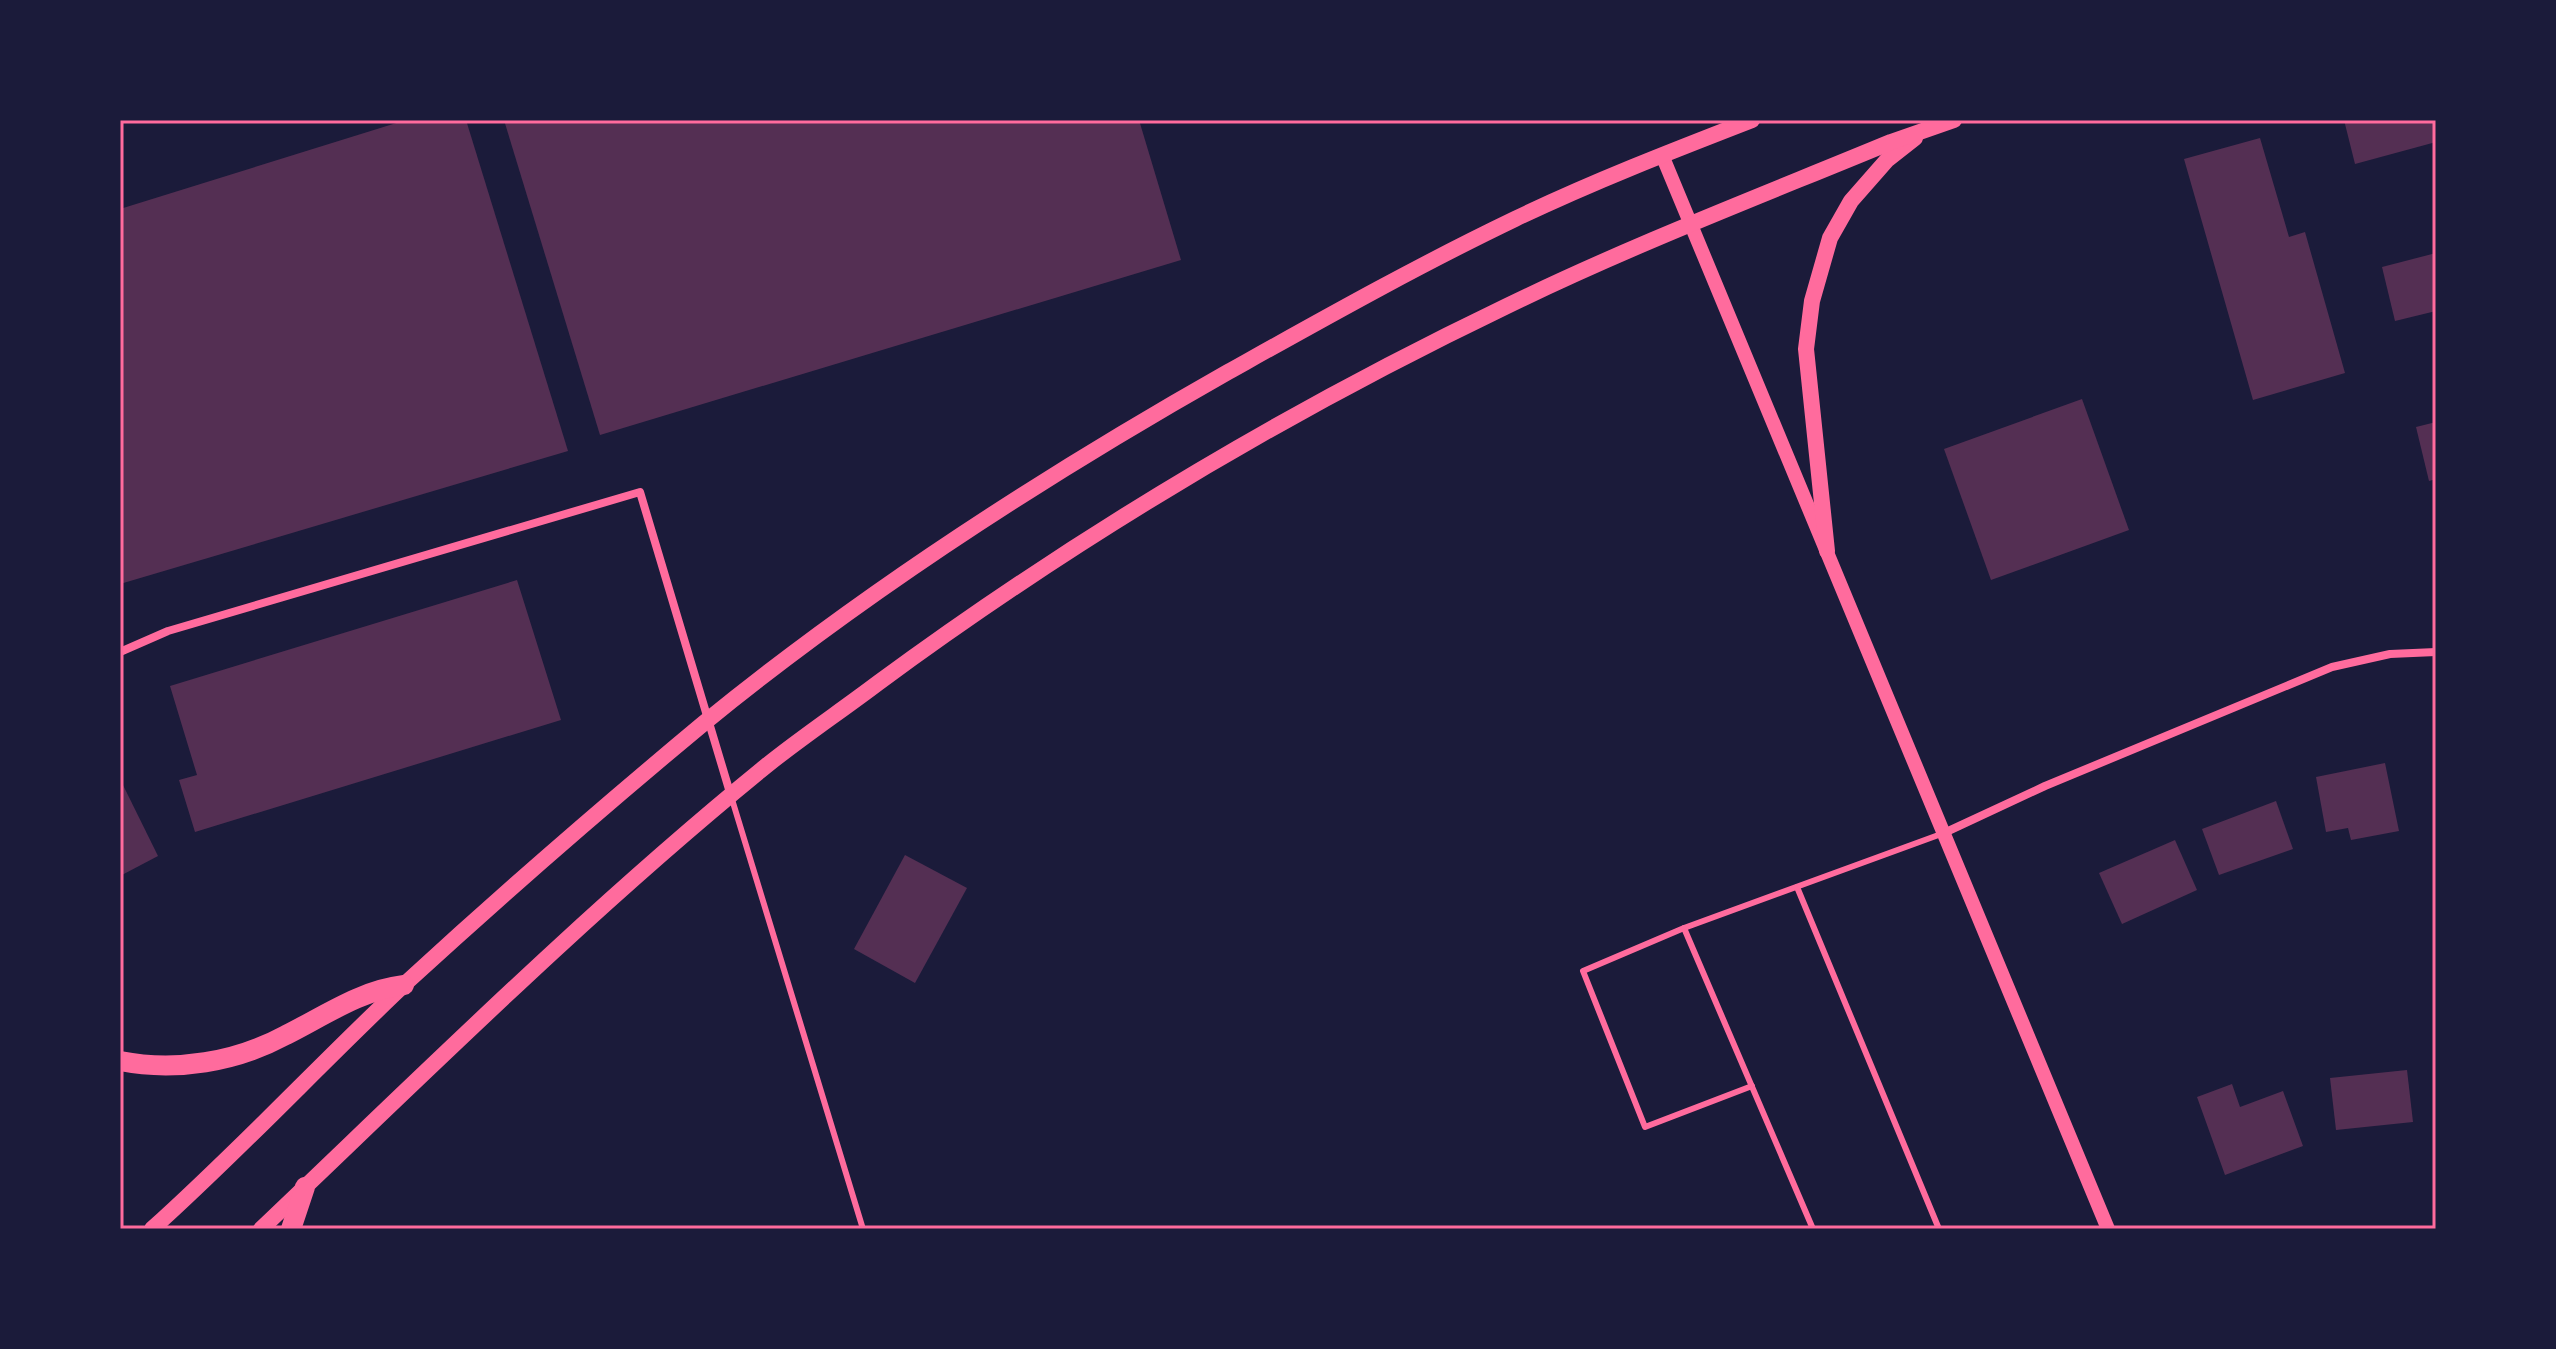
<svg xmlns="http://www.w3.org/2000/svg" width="2556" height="1349" font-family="Merriweather,serif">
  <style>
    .building { fill: #542f53 }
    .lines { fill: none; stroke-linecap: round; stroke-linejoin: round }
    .service { stroke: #ff6b9d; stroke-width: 6 }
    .minor { stroke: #ff6b9d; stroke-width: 8 }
    .tertiary { stroke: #ff6b9d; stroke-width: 14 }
    .secondary { stroke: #ff6b9d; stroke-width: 16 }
    .primary { stroke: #ff6b9d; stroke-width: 20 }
    .neatline { fill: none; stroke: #ff6b9d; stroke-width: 3 }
  </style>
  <rect width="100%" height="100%" fill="#1b1b3a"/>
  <g class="building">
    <polygon points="406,120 466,120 568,451 120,584 120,209"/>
    <polygon points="504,120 1139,120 1181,260 600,435"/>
    <polygon points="2344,120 2436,120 2436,142 2355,164"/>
    <polygon points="2260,138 2289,237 2305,232 2345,373 2253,400 2184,159"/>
    <polygon points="2436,253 2436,311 2395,321 2382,267"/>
    <polygon points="2082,399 2129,530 1991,580 1944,449"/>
    <polygon points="2436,422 2436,479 2429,481 2416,427"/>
    <polygon points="517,580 561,720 195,832 179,780 197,775 170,686"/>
    <polygon points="2385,763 2399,831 2351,840 2348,828 2326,832 2316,777"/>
    <polygon points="120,779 158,856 120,876"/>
    <polygon points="2276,801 2293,849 2219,875 2202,829"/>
    <polygon points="2175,840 2197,890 2122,924 2099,873"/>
    <polygon points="905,855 967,888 915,983 854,949"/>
    <polygon points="2407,1070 2413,1122 2336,1130 2330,1078"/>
    <polygon points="2232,1084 2240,1107 2283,1091 2303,1146 2225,1175 2197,1097"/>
  </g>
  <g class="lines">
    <g class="service">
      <polyline points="731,796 863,1229"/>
      <polyline points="1797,887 1939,1229"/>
      <polyline points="1684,928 1583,971 1645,1127 1752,1086"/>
      <polyline points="1813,1229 1684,928 1944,833"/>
    </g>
    <g class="minor">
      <polyline points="120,652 168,631 640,492 731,796"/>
      <polyline points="1944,833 2045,786 2332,667 2390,654 2436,652"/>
    </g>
    <polyline class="tertiary" points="1662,155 2108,1229"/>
    <g class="secondary">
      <polyline points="1827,551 1806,349 1812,301 1830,238 1851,201 1887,160 1915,138"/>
      <path d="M 152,1229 C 240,1150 321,1063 407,982 C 504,893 603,807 704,723 C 867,590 1046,475 1228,372 C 1323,319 1417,266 1515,219 C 1592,182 1672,151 1752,120"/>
      <path d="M 261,1229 C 426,1072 589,910 766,766 C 802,737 841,711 878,683 C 1075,538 1286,412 1507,306 C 1632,245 1763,195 1891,142 L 1954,120"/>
    </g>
    <g class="primary">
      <path d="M 120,1061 C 176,1072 236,1062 286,1035 C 324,1016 361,990 404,985"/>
      <polyline points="291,1229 305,1187"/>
    </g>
  </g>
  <rect width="2556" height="1349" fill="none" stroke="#1b1b3a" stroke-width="244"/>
  <rect x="122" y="122" width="2312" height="1105" class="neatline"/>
</svg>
